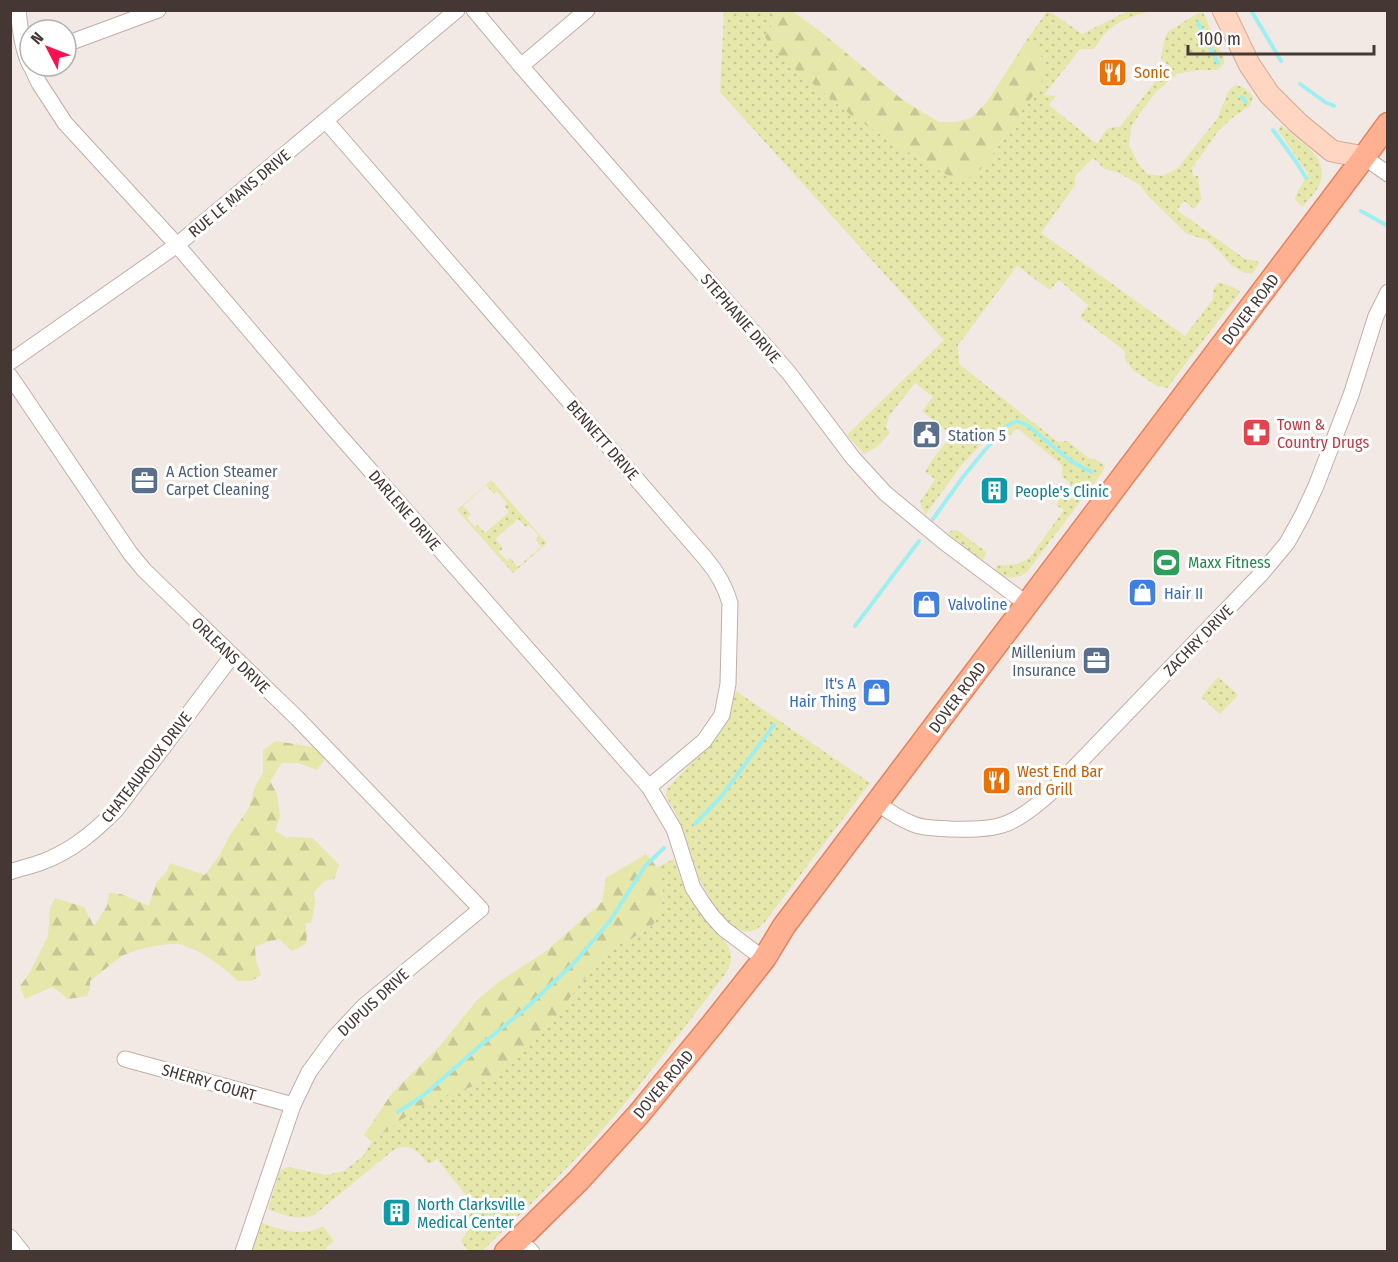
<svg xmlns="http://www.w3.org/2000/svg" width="1398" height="1262" font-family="'Fira Sans Condensed',sans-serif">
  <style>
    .grass { fill: url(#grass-dots); fill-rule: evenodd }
    .forest { fill: url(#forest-firs) }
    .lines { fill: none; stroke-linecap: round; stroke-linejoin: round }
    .stream { stroke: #9ef0f0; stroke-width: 4 }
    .street-casing { stroke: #c0afa9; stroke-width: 17 }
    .secondary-casing { stroke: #d9ab96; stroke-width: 23 }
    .primary-casing { stroke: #e4845f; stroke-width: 25 }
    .street { stroke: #fff; stroke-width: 15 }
    .secondary { stroke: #ffd6c1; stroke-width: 21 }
    .primary { stroke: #ffb090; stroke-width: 22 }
    .labels { text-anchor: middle; stroke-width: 6; stroke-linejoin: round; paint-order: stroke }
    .food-label { font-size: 16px; fill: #c56008; stroke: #fff; text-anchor: start }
    .street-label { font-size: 16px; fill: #443734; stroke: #fff }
    .health-label { font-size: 16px; fill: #be3a42; stroke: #fff; text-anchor: start }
    .service-label { font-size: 16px; fill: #4e5e75; stroke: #fff; text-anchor: start }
    .culture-label { font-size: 16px; fill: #0d838f; stroke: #fff; text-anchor: start }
    .leisure-label { font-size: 16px; fill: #27864d; stroke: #fff; text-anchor: start }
    .shop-label { font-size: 16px; fill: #366cbe; stroke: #fff; text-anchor: start }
  </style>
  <defs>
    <pattern id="grass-dots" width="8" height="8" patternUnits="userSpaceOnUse" patternTransform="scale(1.5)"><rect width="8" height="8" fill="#e6e7ab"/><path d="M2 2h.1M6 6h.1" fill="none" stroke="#c6c794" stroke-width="1.8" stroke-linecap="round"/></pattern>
    <pattern id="forest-firs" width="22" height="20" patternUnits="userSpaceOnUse" patternTransform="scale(1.5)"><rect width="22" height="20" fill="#e6e7ab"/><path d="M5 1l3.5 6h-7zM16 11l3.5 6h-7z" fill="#c6c794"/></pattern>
  </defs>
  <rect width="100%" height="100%" fill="#f2e8e4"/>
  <g class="grass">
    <path d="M 724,11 L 780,11 L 765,37 L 852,116 L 903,149 L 961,183 L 980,170 L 995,151 L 1023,109 L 1047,65 L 1028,38 L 1047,12 L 1052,13 L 1082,34 L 1128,11 L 1151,11 C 1132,16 1115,21 1102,37 C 1099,41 1097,45 1094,49 L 1080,49 L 1044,95 L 1056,96 L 1049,105 L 1097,144 C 1105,132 1105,126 1120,127 L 1168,65 L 1161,59 L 1165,37 L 1169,31 L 1198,13 L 1203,13 L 1205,16 L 1216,43 L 1224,57 L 1224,63 L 1222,66 L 1217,70 L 1196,70 L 1177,74 L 1156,92 L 1140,113 L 1131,127 L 1129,146 L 1138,163 L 1147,174 L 1163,176 L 1178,168 L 1217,119 L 1229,90 L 1236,85 L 1245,88 L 1253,96 L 1250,106 L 1232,118 L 1219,130 L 1198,160 L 1195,162 L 1195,166 L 1192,166 L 1193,176 L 1198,176 L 1201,200 L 1194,209 L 1184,201 L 1177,210 L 1245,259 L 1254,260 L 1260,263 L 1252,274 L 1240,271 L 1230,264 L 1221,253 L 1207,240 L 1187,234 L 1148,196 L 1140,185 L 1119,173 L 1105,169 L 1093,158 L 1075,176 L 1075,185 L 1041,233 L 1185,336 L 1213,299 L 1213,290 L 1219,282 L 1235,288 L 1240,292 L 1167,388 L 1157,386 L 1133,370 L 1126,361 L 1125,351 L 1080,317 L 1088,305 L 1059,280 L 1050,290 L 1017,266 L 958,345 L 959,364 L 1058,442 L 1067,441 L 1089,458 L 1099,461 L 1105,466 L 1103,471 L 1027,572 C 1015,580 1004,580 995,569 L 998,565 C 1011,566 1020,565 1030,557 L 1064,510 L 1056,505 L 1071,483 L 1062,477 L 1062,465 L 1017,428 L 1010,435 L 994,430 L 961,466 L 925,515 L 920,502 L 935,479 L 925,472 L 932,460 L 952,435 L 922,411 L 933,397 L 915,383 L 889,416 L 886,427 L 890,433 L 877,447 L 864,454 L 847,435 L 944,340 L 720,92 Z"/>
    <path d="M 1281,125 C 1297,139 1328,156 1321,180 C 1319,190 1309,199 1302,207 L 1295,199 C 1296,192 1304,182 1308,174 L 1278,130 Z"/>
    <path d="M 491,480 L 547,543 L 513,573 L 457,510 ZM 486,485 L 494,494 L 497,491 L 507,503 L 504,506 L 509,512 L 485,533 L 478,525 L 475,527 L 467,518 L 471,514 L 463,506 ZM 518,519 L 526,527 L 529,525 L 539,536 L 536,540 L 541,547 L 518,567 L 510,558 L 507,561 L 499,552 L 503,548 L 495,539 Z"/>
    <polygon points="957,530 986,552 984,559 979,560 950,537 949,533 951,531"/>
    <polygon points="1218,677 1238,695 1220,714 1201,697"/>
    <path d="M 736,691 L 870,783 L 764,923 C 740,949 714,909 704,888 C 695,872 692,853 685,836 C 682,827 678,818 674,810 C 671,804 667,800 666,794 L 666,790 L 719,734 L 726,722 Z"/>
    <path d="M 674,859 C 684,896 702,917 727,944 C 733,955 732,963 726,973 C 690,1020 654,1068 616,1114 C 576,1161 530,1205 485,1248 L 482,1251 L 466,1251 L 467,1250 L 461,1241 L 469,1229 L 471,1221 L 462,1208 L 463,1204 L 469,1199 L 437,1159 L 431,1163 L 427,1163 C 417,1149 406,1141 391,1152 L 314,1215 C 299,1221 282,1215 268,1209 L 280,1170 L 288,1167 L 326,1175 L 344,1171 L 363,1156 L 372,1142 L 398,1122 L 424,1105 L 501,1071 L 551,1025 L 578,986 L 616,945 L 631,939 L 653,925 L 662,907 L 663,883 L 657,867 Z"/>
    <path d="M 261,1222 C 281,1231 304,1237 323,1226 L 334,1241 L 326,1248 L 328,1251 L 250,1252 Z"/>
  </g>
  <g class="forest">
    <polygon points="780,11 792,11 821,32 904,101 939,122 956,122 971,118 987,102 1028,38 1047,65 1040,86 1023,109 995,151 980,170 961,183 903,149 852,116 777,54 765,37"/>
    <path d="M 276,741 L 318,748 L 327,756 L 317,770 L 298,763 L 282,763 L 270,781 L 277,794 L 280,816 L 275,831 L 287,838 L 290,837 L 313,838 L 339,865 L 334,879 L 324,881 L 314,892 L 315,904 L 311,923 L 305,923 L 307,933 L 306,944 L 292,951 L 279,939 L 264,943 L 255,947 L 256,961 L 261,975 L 251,981 L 238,981 C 223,967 204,952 183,945 C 171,941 136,949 124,955 C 112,962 101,973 90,981 L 90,989 L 87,996 L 68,999 L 62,994 L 52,987 L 25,999 L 20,986 L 29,974 L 48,936 L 50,908 L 55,898 L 84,907 L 94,926 L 107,906 L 109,893 L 121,894 L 149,906 L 156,883 L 166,873 L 170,863 L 205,875 L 219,856 L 230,835 L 249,808 L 255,786 L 263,773 L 263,750 Z"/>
    <polygon points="646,854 657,867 663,883 662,907 653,925 631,939 616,945 578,986 551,1025 501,1072 477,1085 448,1095 424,1105 398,1122 372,1142 364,1135 392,1093 440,1046 477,1000 500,981 545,952 602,902 606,878"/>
  </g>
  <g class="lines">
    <g class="stream">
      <polyline points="1251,10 1281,61"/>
      <polyline points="1198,23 1218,63"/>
      <polyline points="1300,84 1325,102 1334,106"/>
      <polyline points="1242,97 1246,102"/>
      <polyline points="1273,130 1297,163 1306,178"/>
      <polyline points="1361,211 1388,226"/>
      <polyline points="933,519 963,477 985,450 1008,425 1017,421 1027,425 1071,461 1091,472"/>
      <polyline points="855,626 919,541"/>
      <polyline points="695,824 720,798 774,725"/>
      <polyline points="398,1112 424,1095 481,1045 525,1009 574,963 610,921 645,866 664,848"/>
    </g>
    <defs>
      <g id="street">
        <path d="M 18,10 C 20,28 22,48 30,65"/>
        <polyline points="474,10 521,66 789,373 853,458 885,493 944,542 1027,604"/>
        <polyline points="66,44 158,10"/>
        <polyline points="31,66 39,83 65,123 177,245 333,428 649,787 674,829 693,888 702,902 712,916 724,929 764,959"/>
        <polyline points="521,66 587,10"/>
        <path d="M 326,121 L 705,558 C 717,572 725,585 730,603 L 728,684 L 722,715 L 704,741 L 649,787"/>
        <polyline points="1364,157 1388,174"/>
        <polyline points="10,362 177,245 457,10"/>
        <polyline points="10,376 130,553 144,570 297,718 481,909 364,1006 334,1038 309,1072 293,1105 243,1252"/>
        <path d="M 877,803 C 888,811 900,819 913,824 C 924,829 938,828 950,829 C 997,830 1011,828 1047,796 L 1262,573 L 1287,543 L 1302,516 L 1316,486 L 1351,395 L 1376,316 L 1388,292"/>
        <path d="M 10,872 C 21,868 32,866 42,862 C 72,851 94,832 116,810 L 232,656"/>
        <polyline points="125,1059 293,1105"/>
        <polyline points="10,1237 22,1252"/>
        <polyline points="519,1240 532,1252"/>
      </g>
      <polyline id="secondary" points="1223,10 1249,64 1269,94 1298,123 1332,151 1364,157"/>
      <polyline id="primary" points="506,1252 578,1181 638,1115 711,1026 764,959 784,926 1364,157 1388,124"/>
    </defs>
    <use href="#street" class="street-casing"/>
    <use href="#secondary" class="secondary-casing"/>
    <use href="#primary" class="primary-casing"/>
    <use href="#street" class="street"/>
    <use href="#secondary" class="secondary"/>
    <use href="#primary" class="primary"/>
  </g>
  <defs>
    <symbol id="restaurant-square" viewBox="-11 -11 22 22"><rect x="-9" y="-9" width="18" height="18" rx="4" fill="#e8710a" stroke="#fff"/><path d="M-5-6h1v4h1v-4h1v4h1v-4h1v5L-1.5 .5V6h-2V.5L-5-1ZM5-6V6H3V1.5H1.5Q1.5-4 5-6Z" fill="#fff"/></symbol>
    <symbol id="pharmacy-square" viewBox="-11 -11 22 22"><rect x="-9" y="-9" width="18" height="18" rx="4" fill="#e0444e" stroke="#fff"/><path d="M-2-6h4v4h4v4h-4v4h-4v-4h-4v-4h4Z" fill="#fff"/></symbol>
    <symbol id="civic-square" viewBox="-11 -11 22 22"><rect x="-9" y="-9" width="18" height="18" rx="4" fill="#5c6f8a" stroke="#fff"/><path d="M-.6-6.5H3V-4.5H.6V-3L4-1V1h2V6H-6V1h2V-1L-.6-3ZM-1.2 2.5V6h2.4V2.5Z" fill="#fff"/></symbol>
    <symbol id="office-square" viewBox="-11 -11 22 22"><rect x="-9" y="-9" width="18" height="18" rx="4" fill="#5c6f8a" stroke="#fff"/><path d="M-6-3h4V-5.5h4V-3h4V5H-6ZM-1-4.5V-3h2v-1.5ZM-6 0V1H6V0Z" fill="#fff"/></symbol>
    <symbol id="building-square" viewBox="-11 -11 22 22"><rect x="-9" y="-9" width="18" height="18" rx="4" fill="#0f9aa8" stroke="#fff"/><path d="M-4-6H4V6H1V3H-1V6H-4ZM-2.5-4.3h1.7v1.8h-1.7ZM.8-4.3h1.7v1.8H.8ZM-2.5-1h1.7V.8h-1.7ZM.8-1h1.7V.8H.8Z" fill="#fff"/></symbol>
    <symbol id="stadium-square" viewBox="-11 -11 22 22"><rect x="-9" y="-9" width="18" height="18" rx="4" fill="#2e9e5b" stroke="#fff"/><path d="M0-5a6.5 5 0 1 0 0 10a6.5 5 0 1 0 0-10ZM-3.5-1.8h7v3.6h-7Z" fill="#fff"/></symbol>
    <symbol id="shop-square" viewBox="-11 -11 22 22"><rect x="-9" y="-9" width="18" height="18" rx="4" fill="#3f7fe0" stroke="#fff"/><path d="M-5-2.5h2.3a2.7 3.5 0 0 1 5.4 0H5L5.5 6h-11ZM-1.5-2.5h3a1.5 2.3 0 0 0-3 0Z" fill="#fff"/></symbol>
  </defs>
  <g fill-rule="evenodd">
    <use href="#restaurant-square" x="1096" y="56" width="33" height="33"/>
    <use href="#pharmacy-square" x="1240" y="416" width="33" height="33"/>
    <use href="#civic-square" x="910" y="418" width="33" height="33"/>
    <use href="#office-square" x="128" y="464" width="33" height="33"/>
    <use href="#building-square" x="978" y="474" width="33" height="33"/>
    <use href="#stadium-square" x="1150" y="546" width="33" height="33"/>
    <use href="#shop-square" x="1126" y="576" width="33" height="33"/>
    <use href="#shop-square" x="910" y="588" width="33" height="33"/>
    <use href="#office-square" x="1080" y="644" width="33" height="33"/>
    <use href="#shop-square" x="860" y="676" width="33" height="33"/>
    <use href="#restaurant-square" x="980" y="764" width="33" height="33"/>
    <use href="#building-square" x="380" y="1196" width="33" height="33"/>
  </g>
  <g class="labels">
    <g class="food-label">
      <text x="1134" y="78">Sonic</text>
      <text x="1017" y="777">West End Bar<tspan x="1017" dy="18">and Grill</tspan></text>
    </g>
    <g class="street-label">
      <text transform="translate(239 193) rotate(-40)" y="6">RUE LE MANS DRIVE</text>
      <text transform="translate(1250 309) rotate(-53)" y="6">DOVER ROAD</text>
      <text transform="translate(741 318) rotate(49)" y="6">STEPHANIE DRIVE</text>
      <text transform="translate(603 440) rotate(49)" y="6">BENNETT DRIVE</text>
      <text transform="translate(405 510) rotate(49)" y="6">DARLENE DRIVE</text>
      <text transform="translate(1198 640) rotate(-46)" y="6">ZACHRY DRIVE</text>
      <text transform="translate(231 655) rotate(44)" y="6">ORLEANS DRIVE</text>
      <text transform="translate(957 697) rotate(-53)" y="6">DOVER ROAD</text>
      <text transform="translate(146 767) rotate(-52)" y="6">CHATEAUROUX DRIVE</text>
      <text transform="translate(373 1002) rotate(-43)" y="6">DUPUIS DRIVE</text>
      <text transform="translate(209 1082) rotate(16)" y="6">SHERRY COURT</text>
      <text transform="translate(663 1084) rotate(-50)" y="6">DOVER ROAD</text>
    </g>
    <g class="health-label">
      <text x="1277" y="430">Town &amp;<tspan x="1277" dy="18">Country Drugs</tspan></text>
    </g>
    <g class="service-label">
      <text x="948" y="441">Station 5</text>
      <text x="166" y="477">A Action Steamer<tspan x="166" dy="18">Carpet Cleaning</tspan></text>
      <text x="1076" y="658" text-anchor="end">Millenium<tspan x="1076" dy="18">Insurance</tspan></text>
    </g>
    <g class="culture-label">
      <text x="1015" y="497">People's Clinic</text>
      <text x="417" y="1210">North Clarksville<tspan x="417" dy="18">Medical Center</tspan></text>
    </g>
    <g class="leisure-label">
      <text x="1188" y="568">Maxx Fitness</text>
    </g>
    <g class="shop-label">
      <text x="1164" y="599">Hair II</text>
      <text x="948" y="610">Valvoline</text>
      <text x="856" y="689" text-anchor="end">It's A<tspan x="856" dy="18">Hair Thing</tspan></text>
    </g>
  </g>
  <rect width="1398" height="1262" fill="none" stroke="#443734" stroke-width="24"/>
  <g transform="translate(48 48) rotate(312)"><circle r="28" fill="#ffffff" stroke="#b4afae" stroke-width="1.5"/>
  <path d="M0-4.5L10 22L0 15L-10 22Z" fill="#fc1050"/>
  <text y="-9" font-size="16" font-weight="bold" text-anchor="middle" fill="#443734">N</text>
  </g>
  <path d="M1188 45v9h186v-9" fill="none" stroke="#443734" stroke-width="3"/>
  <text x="1197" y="45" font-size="18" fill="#443734" stroke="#ffffff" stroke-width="4.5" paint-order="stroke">100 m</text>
</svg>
